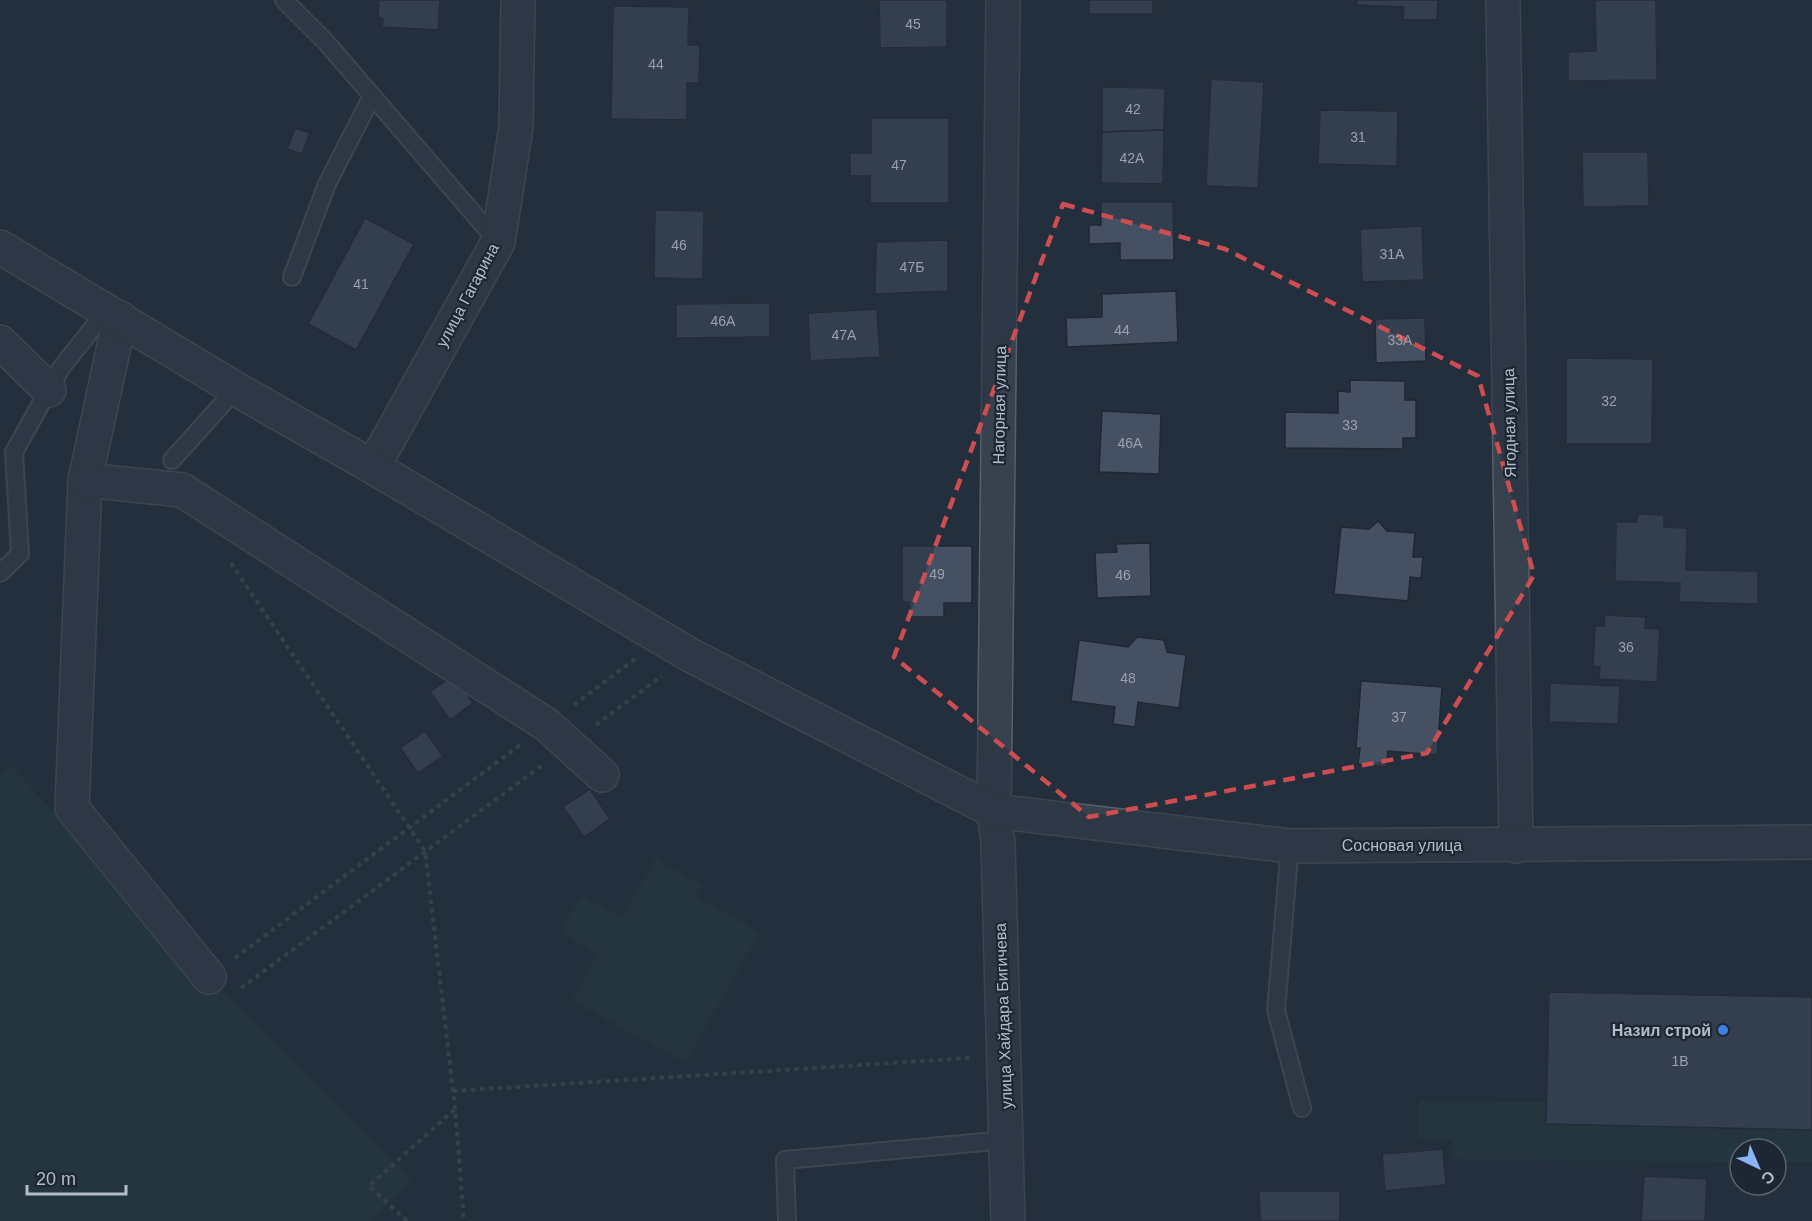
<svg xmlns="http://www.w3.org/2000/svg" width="1812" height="1221" font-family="Arial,sans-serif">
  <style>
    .green { fill: #263c3f }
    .building { fill: #455162; stroke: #1f2835; stroke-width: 1.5 }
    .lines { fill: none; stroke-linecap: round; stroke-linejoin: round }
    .service-casing { stroke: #565f6c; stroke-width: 20 }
    .minor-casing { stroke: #565f6c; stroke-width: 36 }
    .tertiary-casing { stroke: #565f6c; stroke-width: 36 }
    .path { stroke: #44595c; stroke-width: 4; stroke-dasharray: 4.5 4.5; stroke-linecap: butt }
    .service { stroke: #38414e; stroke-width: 16 }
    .minor { stroke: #38414e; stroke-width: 33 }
    .tertiary { stroke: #38414e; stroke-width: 33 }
    .marked { fill: none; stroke: #ce4d50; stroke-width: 4.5; stroke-dasharray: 12 8; stroke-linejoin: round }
    .shop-dot { fill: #3f7fe0; stroke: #1d2633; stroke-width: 2 }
    .labels { text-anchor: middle; stroke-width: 4.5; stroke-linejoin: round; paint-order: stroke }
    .number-label { font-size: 14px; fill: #98a1af }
    .street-label { font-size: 16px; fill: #b4bcc9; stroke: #1d2633 }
    .poi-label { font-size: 16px; font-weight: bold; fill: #b4bcc9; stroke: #1d2633; text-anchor: end }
  </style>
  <rect width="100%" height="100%" fill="#242f3e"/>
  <g class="green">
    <polygon points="10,765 228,997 412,1180 370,1221 0,1221 0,774"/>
    <polygon points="655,858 702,885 696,897 760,932 686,1063 572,1001 598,954 560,932 581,895 622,918"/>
    <polygon points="1419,1101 1812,1104 1812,1162 1776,1162 1776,1149 1740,1149 1740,1162 1452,1159 1453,1140 1418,1139"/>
  </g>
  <g class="building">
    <polygon points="379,0 440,0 438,30 382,27 383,19 378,17"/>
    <polygon points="879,0 947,0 947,47 880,48"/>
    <rect x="1089" y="0" width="64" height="14"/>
    <polygon points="1357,0 1438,0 1437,20 1403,20 1404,7 1357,5"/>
    <polygon points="1595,0 1656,0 1657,80 1568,81 1568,52 1596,51"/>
    <polygon points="613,6 689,7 688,45 700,45 699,83 687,83 687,120 611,119"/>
    <polygon points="1211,79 1264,82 1258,188 1206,186"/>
    <polygon points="1102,87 1165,88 1164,130 1102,132"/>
    <polygon points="1320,110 1398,111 1397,166 1318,164"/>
    <polygon points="871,118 949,118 949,203 870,203 870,176 850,176 850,153 871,153"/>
    <polygon points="295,128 310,133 302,154 287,149"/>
    <polygon points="1164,130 1163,184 1101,183 1102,132"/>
    <polygon points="1582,152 1648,152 1649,206 1583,207"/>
    <polygon points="1101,202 1173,202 1174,260 1120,260 1120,243 1089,244 1089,225 1101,225"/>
    <polygon points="655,210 704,211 703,279 654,278"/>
    <polygon points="365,218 414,244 356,350 308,324"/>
    <polygon points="1422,226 1424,280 1362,282 1360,229"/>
    <polygon points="948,240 948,291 875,294 876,242"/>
    <polygon points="1176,291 1178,342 1067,347 1066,318 1102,317 1102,294"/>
    <polygon points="770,303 770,337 676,338 676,304"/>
    <polygon points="877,309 880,357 810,361 808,313"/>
    <polygon points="1425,318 1426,361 1376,363 1375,319"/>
    <polygon points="1566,358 1653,359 1652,444 1566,444"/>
    <polygon points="1350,380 1405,381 1405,400 1416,400 1416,438 1403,438 1403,449 1285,448 1285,412 1338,413 1338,391 1350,392"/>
    <polygon points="1102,411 1161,414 1159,474 1099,472"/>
    <polygon points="1638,514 1664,515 1664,527 1687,528 1686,570 1758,571 1758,604 1679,602 1680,583 1615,581 1616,522 1637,522"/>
    <polygon points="1378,521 1387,531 1415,533 1413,557 1423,557 1421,578 1410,577 1408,601 1334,594 1341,527 1369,529"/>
    <polygon points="1150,543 1151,596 1097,598 1095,553 1117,552 1116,544"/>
    <polygon points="902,546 972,546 972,603 944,603 944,617 910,617 909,602 902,602"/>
    <polygon points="1605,615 1646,617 1645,628 1660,629 1657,682 1599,679 1600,667 1593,666 1595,626 1604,626"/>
    <polygon points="1137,637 1164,640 1167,652 1186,655 1179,708 1138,702 1135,727 1113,724 1115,707 1071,701 1079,640 1128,647"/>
    <polygon points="454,675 473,703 450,720 430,692"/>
    <polygon points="1361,681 1442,687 1437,755 1388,751 1386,767 1358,764 1360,748 1356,748"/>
    <polygon points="1550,683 1620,686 1618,724 1549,722"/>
    <polygon points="425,731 443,756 418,773 400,748"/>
    <polygon points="590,789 610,819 584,837 563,807"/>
    <polygon points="1549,992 1812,997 1812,1130 1546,1124"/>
    <polygon points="1443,1149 1446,1185 1385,1191 1382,1154"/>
    <polygon points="1644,1176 1707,1179 1705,1221 1641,1221"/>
    <polygon points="1259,1191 1340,1191 1340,1221 1260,1221"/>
  </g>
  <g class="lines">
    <defs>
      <g id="service">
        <polyline points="284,0 325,41 498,242"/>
        <polyline points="292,277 327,184 372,96"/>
        <polyline points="172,460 236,389"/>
        <polyline points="0,573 20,554 14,452 61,368 107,310"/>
        <polyline points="1290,846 1276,1010 1302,1108"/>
        <polyline points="787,1221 785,1160 1006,1140"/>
      </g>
      <g id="minor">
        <polyline points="1003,0 994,811 998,843 1008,1221"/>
        <polyline points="1503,0 1516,846"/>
        <polyline points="120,318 85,480 72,808 209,977"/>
        <polyline points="0,342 49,390"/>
        <polyline points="373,467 498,242 516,127 518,0"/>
        <polyline points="85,480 182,490 547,725 602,775"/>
      </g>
      <polyline id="tertiary" points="0,247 236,389 373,467 690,655 994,811 1290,846 1812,842"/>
    </defs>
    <use href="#service" class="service-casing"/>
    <use href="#minor" class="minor-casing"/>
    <use href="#tertiary" class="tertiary-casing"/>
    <g class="path">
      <polyline points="231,563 425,851 455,1108 464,1221"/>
      <polyline points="574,705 635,659"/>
      <polyline points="596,725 662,676"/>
      <polyline points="235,958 520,745"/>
      <polyline points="241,988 541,766"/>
      <polyline points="453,1091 970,1058"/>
      <polyline points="407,1221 369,1186 455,1109"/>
    </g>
    <use href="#service" class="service"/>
    <use href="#minor" class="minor"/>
    <use href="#tertiary" class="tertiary"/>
  </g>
  <path d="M0 0H1812V1221H0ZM 1063,204 L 1225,249 L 1478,376 L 1534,575 L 1427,753 L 1089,817 L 894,657 Z" fill="#242f3e" fill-opacity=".55" fill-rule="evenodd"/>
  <path class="marked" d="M 1063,204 L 1225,249 L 1478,376 L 1534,575 L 1427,753 L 1089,817 L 894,657 Z"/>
  <circle class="shop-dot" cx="1723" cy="1030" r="6"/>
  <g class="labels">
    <g class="number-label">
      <text x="913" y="29">45</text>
      <text x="656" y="69">44</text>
      <text x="1133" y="114">42</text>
      <text x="1358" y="142">31</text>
      <text x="1132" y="163">42А</text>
      <text x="899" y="170">47</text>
      <text x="679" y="250">46</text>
      <text x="1392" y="259">31А</text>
      <text x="912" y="272">47Б</text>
      <text x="361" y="289">41</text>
      <text x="723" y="326">46А</text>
      <text x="1122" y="335">44</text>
      <text x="844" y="340">47А</text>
      <text x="1400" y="345">33А</text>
      <text x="1609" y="406">32</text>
      <text x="1350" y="430">33</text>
      <text x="1130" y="448">46А</text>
      <text x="937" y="579">49</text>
      <text x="1123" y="580">46</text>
      <text x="1626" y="652">36</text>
      <text x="1128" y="683">48</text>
      <text x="1399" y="722">37</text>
      <text x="1680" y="1066">1В</text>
    </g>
    <g class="street-label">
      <text transform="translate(467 295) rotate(-62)" y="6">улица Гагарина</text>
      <text transform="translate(999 405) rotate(-89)" y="6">Нагорная улица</text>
      <text transform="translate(1509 423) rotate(-91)" y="6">Ягодная улица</text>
      <text x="1402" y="851">Сосновая улица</text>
      <text transform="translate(1003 1016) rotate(-92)" y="6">улица Хайдара Бигичева</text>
    </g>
    <g class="poi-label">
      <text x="1711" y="1036">Назил строй</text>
    </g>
  </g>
  <g transform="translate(1758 1167) rotate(136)"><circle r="28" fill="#1d2633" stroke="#59626f" stroke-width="1.5"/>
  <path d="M0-4.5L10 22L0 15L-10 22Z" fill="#8ab4f8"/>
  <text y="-9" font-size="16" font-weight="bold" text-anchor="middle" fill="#b4bcc9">С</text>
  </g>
  <path d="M27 1185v9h99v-9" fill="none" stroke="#b4bcc9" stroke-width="3"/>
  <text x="36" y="1185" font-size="18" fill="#b4bcc9" stroke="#1d2633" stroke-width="4.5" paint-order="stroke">20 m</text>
</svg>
